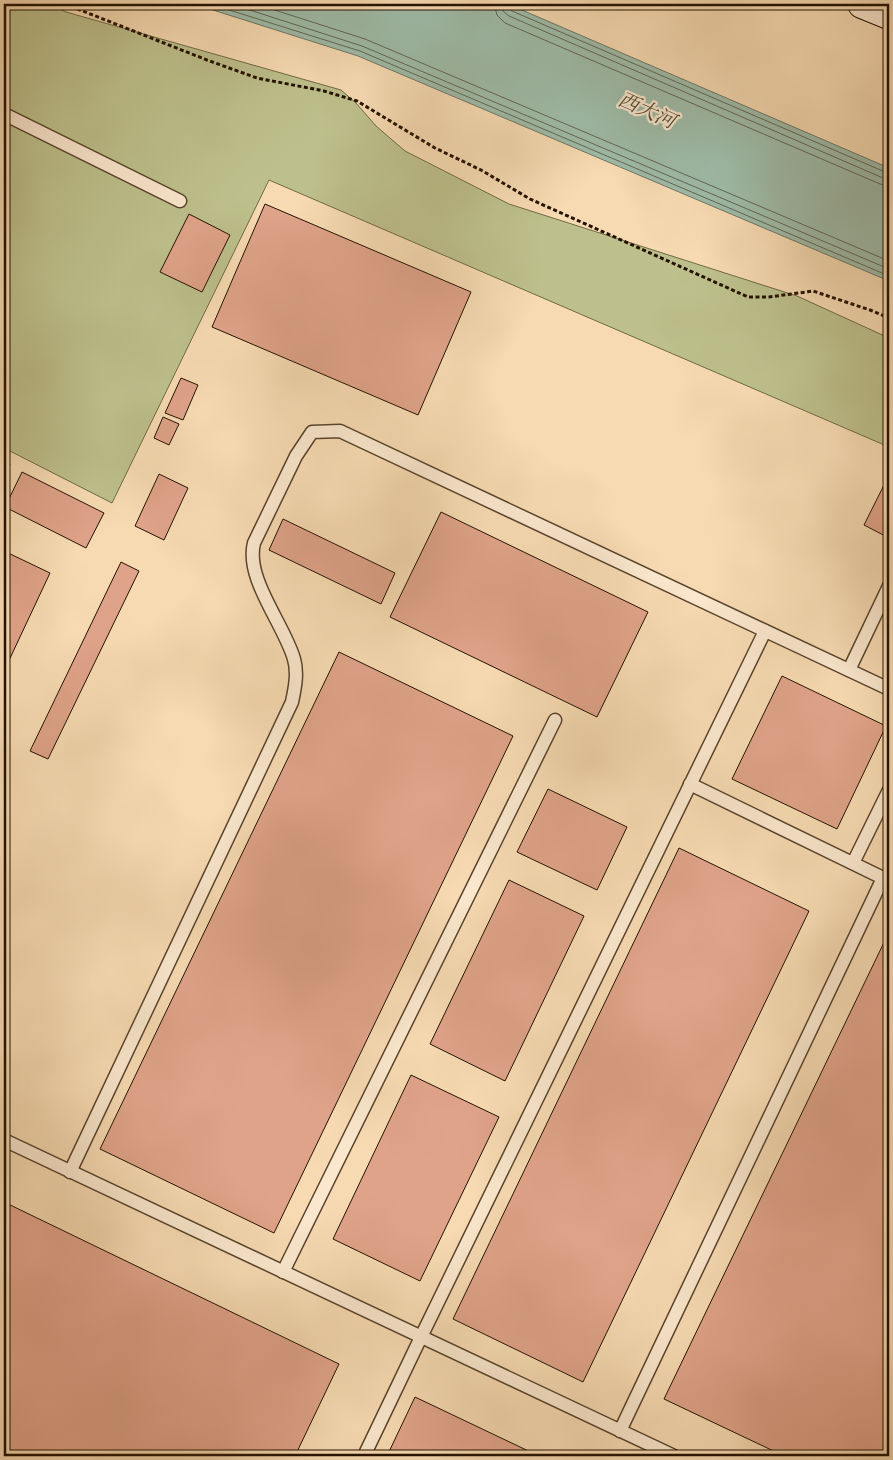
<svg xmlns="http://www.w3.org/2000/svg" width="893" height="1460" font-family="'IM FELL Double Pica','Noto Serif SC',serif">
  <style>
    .green { fill: #bdc08c; stroke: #706946 }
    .water { fill: #9ebba8; stroke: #6d7765 }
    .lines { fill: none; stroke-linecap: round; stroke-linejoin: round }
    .shore { stroke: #616654; stroke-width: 1 }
    .building { fill: #dfa389; stroke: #241200 }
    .service-casing { stroke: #59442c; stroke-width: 15 }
    .secondary-casing { stroke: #241200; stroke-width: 30 }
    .path { stroke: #241200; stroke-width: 3; stroke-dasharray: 4 2.5; stroke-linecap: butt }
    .service { stroke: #fae7cd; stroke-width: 12 }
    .secondary { stroke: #fae7cd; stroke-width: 28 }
    .labels { text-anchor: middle; stroke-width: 4.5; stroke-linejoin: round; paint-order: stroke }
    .water-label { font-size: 20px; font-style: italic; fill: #4f4d3b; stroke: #fae7cd }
  </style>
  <rect width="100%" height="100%" fill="#f7dab2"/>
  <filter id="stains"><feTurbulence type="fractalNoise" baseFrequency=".004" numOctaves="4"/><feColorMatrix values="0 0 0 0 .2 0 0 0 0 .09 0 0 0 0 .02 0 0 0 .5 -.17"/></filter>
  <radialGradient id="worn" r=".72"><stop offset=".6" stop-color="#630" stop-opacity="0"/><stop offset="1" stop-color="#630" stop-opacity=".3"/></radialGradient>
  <polygon class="green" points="4,4 48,4 66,12 341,90 356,103 376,126 405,151 509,204 797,296 889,338 889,447 269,180 112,503 4,448"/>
  <polygon class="water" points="194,4 508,4 889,168 889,281 358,56"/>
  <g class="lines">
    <g class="shore">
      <polyline points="210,4 360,51 889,276"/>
      <polyline points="231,4 362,46 889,269"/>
      <polyline points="256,4 365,39 889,261"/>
      <polyline points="494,4 497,15 505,23 880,184 889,186"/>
      <polyline points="502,4 503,11 509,16 883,178 889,179"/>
      <polyline points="508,4 509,8 512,11 885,172 889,172"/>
    </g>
  </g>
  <g class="building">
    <polygon points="265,204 471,292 418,415 212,327"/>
    <polygon points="189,214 230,235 202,292 160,272"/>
    <polygon points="181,378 198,385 183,420 165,413"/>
    <polygon points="163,417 179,424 169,445 154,438"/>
    <polygon points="4,461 10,464 4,477"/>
    <polygon points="22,472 104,513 86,548 5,507"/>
    <polygon points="159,474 188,488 164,540 135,526"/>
    <polygon points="889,475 889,538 864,525"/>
    <polygon points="441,512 648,612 597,717 390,617"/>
    <polygon points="283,519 395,573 381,604 269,550"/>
    <polygon points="4,551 50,573 4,671"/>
    <polygon points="121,562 139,571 48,759 30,751"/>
    <polygon points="339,652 513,736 274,1233 100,1149"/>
    <polygon points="782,676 886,726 837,829 732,779"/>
    <polygon points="548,789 627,827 597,890 517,852"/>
    <polygon points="679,848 809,911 583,1382 453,1319"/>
    <polygon points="509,880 584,916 505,1081 430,1044"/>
    <polygon points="889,932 889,1456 784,1456 664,1399"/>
    <polygon points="411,1075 499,1117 420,1281 333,1239"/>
    <polygon points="4,1202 339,1364 295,1456 4,1456"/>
    <polygon points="415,1397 539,1456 387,1456"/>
  </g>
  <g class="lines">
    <defs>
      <g id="service">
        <polyline points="4,114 180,201"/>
        <polyline points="849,670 889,586"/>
        <polyline points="853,863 889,790"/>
        <polyline points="4,1140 674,1456"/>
        <path d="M 70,1172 L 292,702 C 295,688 298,673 294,659 C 284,624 245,579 254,543 L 296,456 L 312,432 L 340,431 L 889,689"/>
        <polyline points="283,1272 555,720"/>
        <polyline points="620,1431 883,878 690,784"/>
        <polyline points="364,1456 421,1337 765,631"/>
      </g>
      <polyline id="secondary" points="862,4 889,15"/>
    </defs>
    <use href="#service" class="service-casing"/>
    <use href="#secondary" class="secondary-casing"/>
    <polyline class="path" points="65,4 207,60 257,78 324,91 357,101 435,148 481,170 530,199 748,297 769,297 813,291 870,310 889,318"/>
    <use href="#service" class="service"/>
    <use href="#secondary" class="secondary"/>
  </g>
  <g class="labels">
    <g class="water-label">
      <text transform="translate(647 110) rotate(24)" y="7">西大河</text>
    </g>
  </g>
  <rect width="893" height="1460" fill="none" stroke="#f7dab2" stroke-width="20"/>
  <rect x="5" y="5" width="883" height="1450" fill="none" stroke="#241200" stroke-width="2.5"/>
  <rect x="10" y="10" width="873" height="1440" fill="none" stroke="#241200"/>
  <rect width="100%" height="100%" filter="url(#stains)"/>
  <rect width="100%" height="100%" fill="url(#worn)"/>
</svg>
